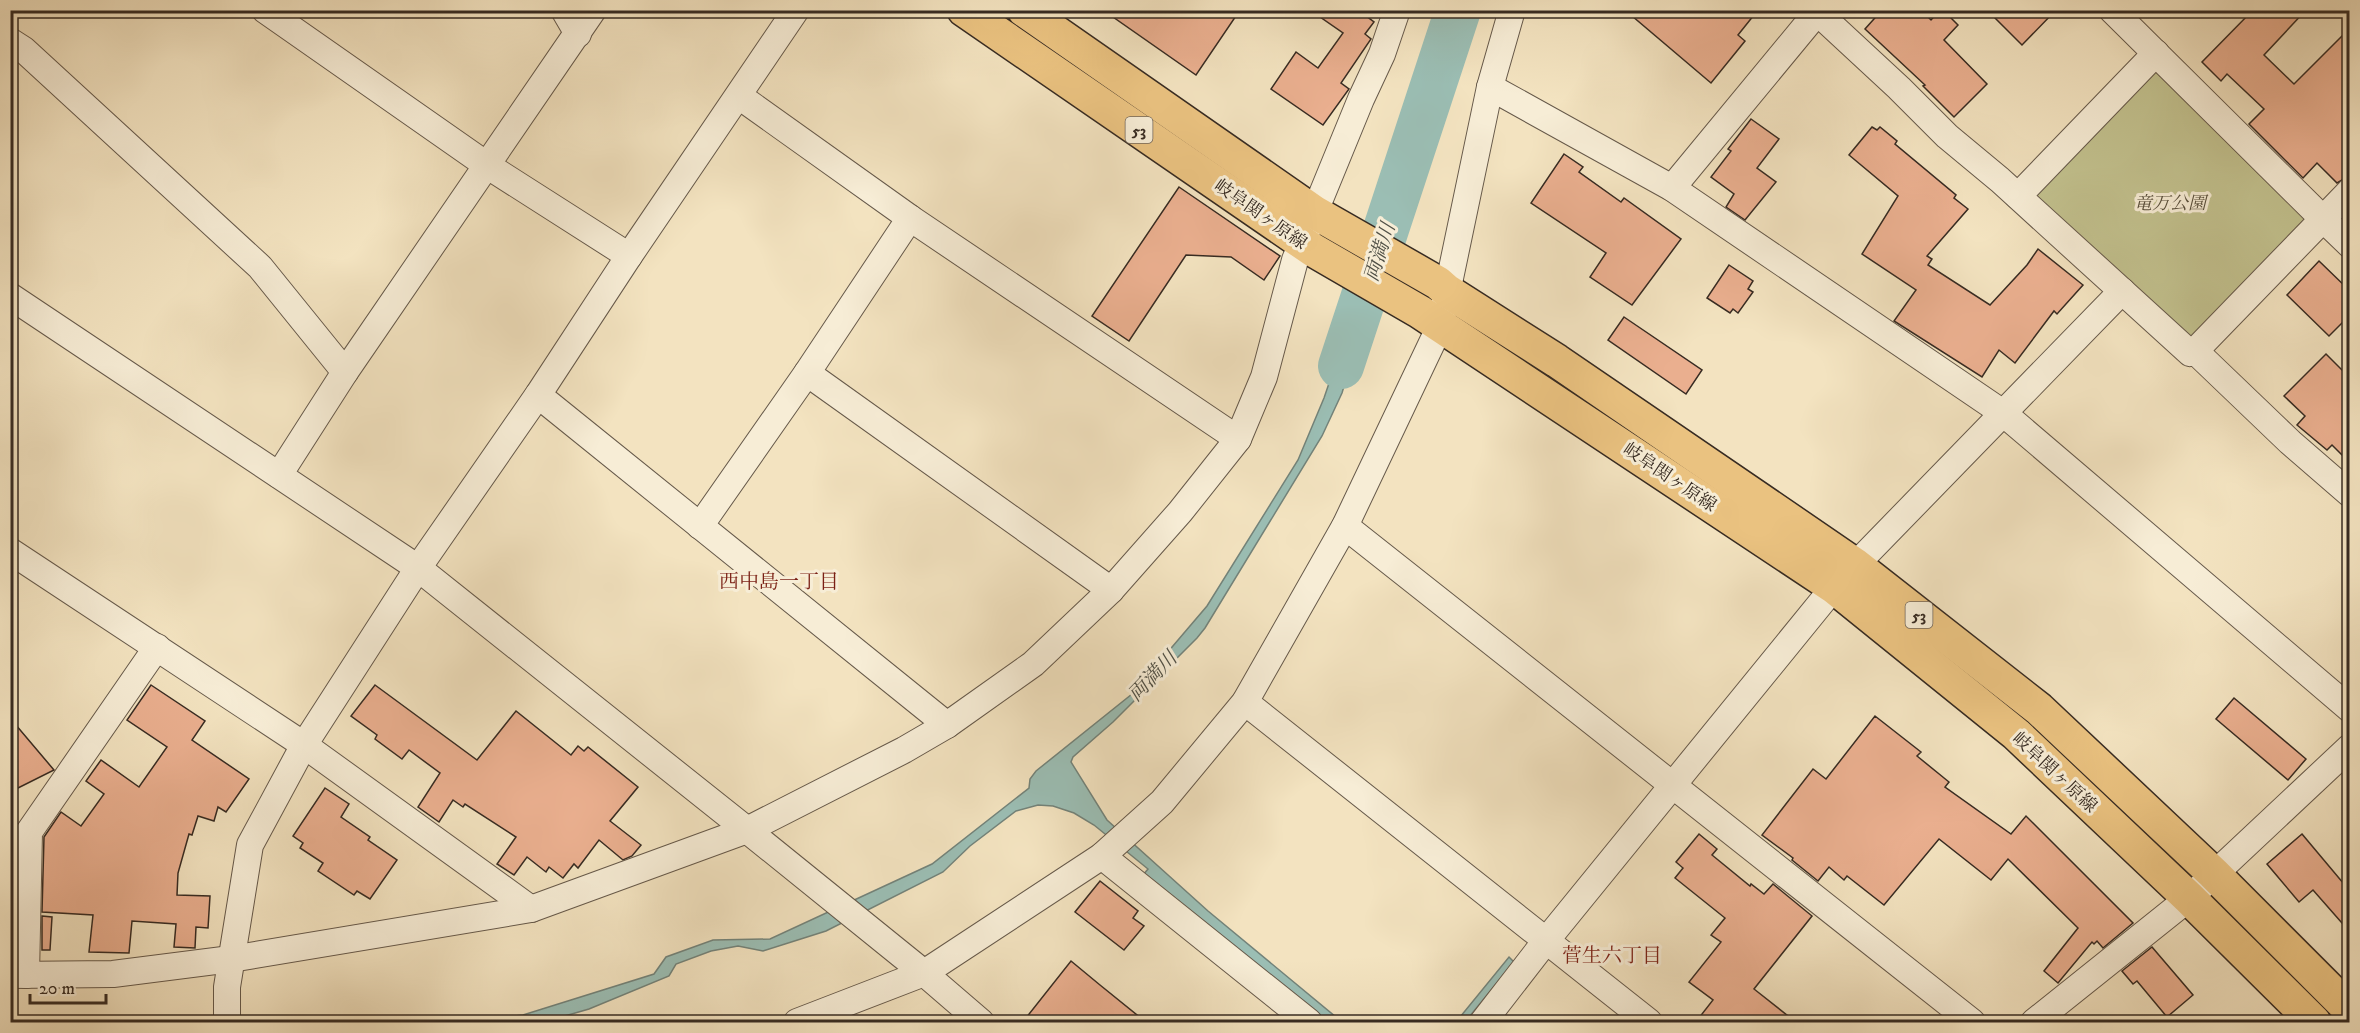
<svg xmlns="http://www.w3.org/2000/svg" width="2360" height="1033" font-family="'IM FELL DW Pica','Noto Serif JP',serif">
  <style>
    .green { fill: #c2c18e; stroke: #7c7658; stroke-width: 1.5 }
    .water { fill: #9bbeb4; stroke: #73837a; stroke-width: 1.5 }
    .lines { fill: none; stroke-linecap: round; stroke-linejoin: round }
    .river { stroke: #9bbeb4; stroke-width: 46 }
    .building { fill: #eaaf8f; stroke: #372b22; stroke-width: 1.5 }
    .minor-casing { stroke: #66594a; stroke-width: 28 }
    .major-casing { stroke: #372b22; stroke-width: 36 }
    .minor { stroke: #f7edd6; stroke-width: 26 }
    .major { stroke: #eac280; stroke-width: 33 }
    .labels { text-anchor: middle; stroke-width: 6; stroke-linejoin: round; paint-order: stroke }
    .shield { fill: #f7edd6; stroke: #716558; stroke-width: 1.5 }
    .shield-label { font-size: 16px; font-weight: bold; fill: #372b22 }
    .park-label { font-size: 18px; font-style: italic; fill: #5a503d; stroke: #f7edd6 }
    .street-label { font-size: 18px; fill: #372b22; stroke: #f7edd6 }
    .water-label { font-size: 20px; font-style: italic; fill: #505046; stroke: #f7edd6 }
    .neighbourhood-label { font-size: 20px; fill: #7a1f14; stroke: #f7edd6 }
  </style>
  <rect width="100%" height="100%" fill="#f3e3c0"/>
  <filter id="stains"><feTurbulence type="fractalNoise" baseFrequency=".00333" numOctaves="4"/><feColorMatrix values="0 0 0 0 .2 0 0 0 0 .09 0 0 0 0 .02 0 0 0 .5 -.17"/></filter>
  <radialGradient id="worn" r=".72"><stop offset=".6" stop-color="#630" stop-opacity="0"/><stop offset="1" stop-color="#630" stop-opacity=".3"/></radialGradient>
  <polygon class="green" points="2156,65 2312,219 2191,343 2030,195"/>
  <g class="water">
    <polygon points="1352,299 1367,309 1342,393 1322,436 1205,628 1197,638 1113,722 1073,757 1071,762 1107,820 1208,911 1342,1022 1326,1022 1143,875 1148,869 1094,825 1074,813 1053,806 1038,805 1016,811 970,846 943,872 826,931 763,951 738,946 711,951 676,964 669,976 589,1009 544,1022 459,1022 523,1015 654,974 666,957 713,940 770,939 932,864 1029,788 1030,779 1036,771 1132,694 1207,606 1298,460 1324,398 1353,313"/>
    <polygon points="1509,957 1514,962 1465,1022 1456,1022"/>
  </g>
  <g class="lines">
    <polyline class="river" points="1341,366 1458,10"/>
  </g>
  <g class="building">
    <polygon points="1103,10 1240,10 1196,75"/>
    <polygon points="1310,10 1358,10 1374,22 1365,34 1371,39 1341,83 1349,89 1323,125 1271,89 1296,52 1318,68 1343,33"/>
    <polygon points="1625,10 1758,10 1738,35 1745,41 1711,83"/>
    <polygon points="1882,10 1921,10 1931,20 1940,10 1943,10 1958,25 1944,40 1987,84 1954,117 1923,86 1925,85 1865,29"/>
    <polygon points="1987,10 2056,10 2022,45"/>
    <polygon points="2253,10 2306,10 2264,55 2294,84 2349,29 2349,176 2337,183 2317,163 2303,178 2249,124 2264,109 2227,74 2221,81 2202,62"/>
    <polygon points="1751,119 1779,139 1757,168 1776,182 1745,220 1726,207 1734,194 1711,177 1731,151 1728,149"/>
    <polygon points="1872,127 1877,130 1880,127 1897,141 1895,144 1956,195 1954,198 1968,209 1927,256 1932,259 1928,265 1990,305 2027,265 2038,249 2083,285 2057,314 2054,311 2015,363 1999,350 1982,377 1894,321 1916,290 1862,254 1898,196 1849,155"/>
    <polygon points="1564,154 1583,167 1579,172 1621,202 1624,198 1681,239 1632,305 1590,277 1606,253 1531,203"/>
    <polygon points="1179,187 1280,256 1264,280 1231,257 1186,255 1129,341 1092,316"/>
    <polygon points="2319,261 2349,290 2349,316 2329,336 2287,295"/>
    <polygon points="1729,265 1753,281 1748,289 1753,292 1738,313 1733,309 1730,313 1707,298"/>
    <polygon points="1624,317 1702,370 1686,394 1608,340"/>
    <polygon points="2326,354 2349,377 2349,462 2332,445 2327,450 2297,425 2305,416 2284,396"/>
    <polygon points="151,685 205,721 192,740 249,779 226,812 218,807 214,821 198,816 192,835 189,834 178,873 177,895 210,896 208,928 196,927 195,948 174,947 176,924 132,921 129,953 89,952 93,915 42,912 44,837 61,812 81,826 104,794 86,781 101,760 139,787 167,747 127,720"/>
    <polygon points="375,685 477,760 516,711 571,755 578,746 584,751 588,747 638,787 610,821 641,845 632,856 623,860 599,840 578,868 574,864 563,878 549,867 546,872 527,857 514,875 497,864 516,837 465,804 463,807 453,800 439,822 418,807 440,773 409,750 402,759 375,739 377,735 351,716"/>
    <polygon points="2234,698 2306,759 2288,780 2216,719"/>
    <polygon points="1875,716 1921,752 1917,756 1949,782 1945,787 2011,834 2026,816 2133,923 2103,948 2097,941 2094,944 2092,942 2058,983 2044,971 2078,928 2008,859 1991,880 1939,839 1884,905 1847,876 1844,880 1829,867 1818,881 1792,860 1793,858 1762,835 1813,769 1826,779"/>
    <polygon points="10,718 54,770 10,792"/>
    <polygon points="325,788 349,804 341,817 370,837 368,840 397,860 370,899 357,891 354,895 318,871 323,863 300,848 303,843 293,836"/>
    <polygon points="1699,834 1717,849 1712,855 1750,886 1751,884 1764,894 1773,884 1812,916 1754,989 1797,1023 1695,1023 1713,1000 1689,982 1721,942 1711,935 1725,918 1675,878 1683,868 1676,862"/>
    <polygon points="2302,834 2349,890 2349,931 2313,890 2299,902 2267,864"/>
    <polygon points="1100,881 1138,911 1133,918 1144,926 1124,950 1075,912"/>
    <polygon points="42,916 52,917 50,950 42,950"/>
    <polygon points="2152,947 2193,995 2167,1017 2137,981 2133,984 2122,971"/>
    <polygon points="1071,961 1100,985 1147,1023 1022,1023"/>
  </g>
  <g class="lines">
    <defs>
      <g id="minor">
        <polyline points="265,10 488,166 629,256"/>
        <polyline points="564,10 578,34"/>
        <polyline points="2112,10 2323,219 2350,191"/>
        <polyline points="1817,12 1899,88 1947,136 2000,180 2190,353 2195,351 2290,442 2350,494"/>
        <polyline points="10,41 24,50 260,267 345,372"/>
        <polyline points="1490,87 1672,188 2003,413 2350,709"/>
        <polyline points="739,96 910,218 1238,439"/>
        <polyline points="1672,188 1819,10"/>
        <polyline points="2018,196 2156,53"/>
        <polyline points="10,296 418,568 747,830 924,973 981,1022"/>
        <polyline points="2195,351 2323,219 2350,245"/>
        <polyline points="807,373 1111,590"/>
        <polyline points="538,395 947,725"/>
        <polyline points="279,475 345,372 593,10"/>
        <polyline points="700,526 807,373 910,218"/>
        <polyline points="1345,526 1972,1022"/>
        <polyline points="10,551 304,745 531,909"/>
        <polyline points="1245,702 1649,1022"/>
        <polyline points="1102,856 1309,1022"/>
        <polyline points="10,975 113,974 231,959 531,909 747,830 904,750 947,725 1033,664 1111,590 1180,512 1238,439 1264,377 1295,260 1361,99 1382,54 1397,10"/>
        <polyline points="26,975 29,832 157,647"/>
        <polyline points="227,1022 227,987 250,845 304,745 418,568 538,395 629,256 796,10"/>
        <polyline points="797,1022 924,973 1102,856 1162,802 1245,702 1345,526 1440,326 1490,87 1512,10"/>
        <polyline points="1483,1022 1545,942 1834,587 2122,291"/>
        <polyline points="2034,1022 2189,898 2350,747"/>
      </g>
      <g id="major">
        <polyline points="964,10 1313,250 1420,312 1834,587 2016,734 2189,898 2314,1022"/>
        <polyline points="1024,10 1314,212 1438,283 1447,291 1557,361 1854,564 2039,709 2213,873 2350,1010"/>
      </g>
    </defs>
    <use href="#minor" class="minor-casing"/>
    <use href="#major" class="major-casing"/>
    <use href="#minor" class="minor"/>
    <use href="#major" class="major"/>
  </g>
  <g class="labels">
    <g class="shield">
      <rect x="1125.5" y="117" width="27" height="26" rx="4.5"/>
      <rect x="1905.5" y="602" width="27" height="26" rx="4.5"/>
    </g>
    <g class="shield-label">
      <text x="1139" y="136">53</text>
      <text x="1919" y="621">53</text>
    </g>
    <g class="park-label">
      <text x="2170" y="209">竜万公園</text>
    </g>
    <g class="street-label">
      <text transform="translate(1261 214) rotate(35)" y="6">岐阜関ヶ原線</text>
      <text transform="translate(1670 477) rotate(34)" y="6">岐阜関ヶ原線</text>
      <text transform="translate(2055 772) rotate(43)" y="6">岐阜関ヶ原線</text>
    </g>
    <g class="water-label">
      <text transform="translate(1379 252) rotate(-72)" y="7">両満川</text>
      <text transform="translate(1152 676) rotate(-46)" y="7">両満川</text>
    </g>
    <g class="neighbourhood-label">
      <text x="779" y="588">西中島一丁目</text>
      <text x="1612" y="962">菅生六丁目</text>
    </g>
  </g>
  <rect width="2360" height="1033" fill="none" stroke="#f3e3c0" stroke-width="36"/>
  <rect x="12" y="12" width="2336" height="1009" fill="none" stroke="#372b22" stroke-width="3"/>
  <rect x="18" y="18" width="2324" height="997" fill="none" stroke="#372b22" stroke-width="1.5"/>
  <path d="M30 994v9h76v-9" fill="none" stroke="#372b22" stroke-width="3"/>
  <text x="39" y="994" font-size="18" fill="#372b22" stroke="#f7edd6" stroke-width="4.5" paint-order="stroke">20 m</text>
  <rect width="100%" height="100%" filter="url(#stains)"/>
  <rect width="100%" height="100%" fill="url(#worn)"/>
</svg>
